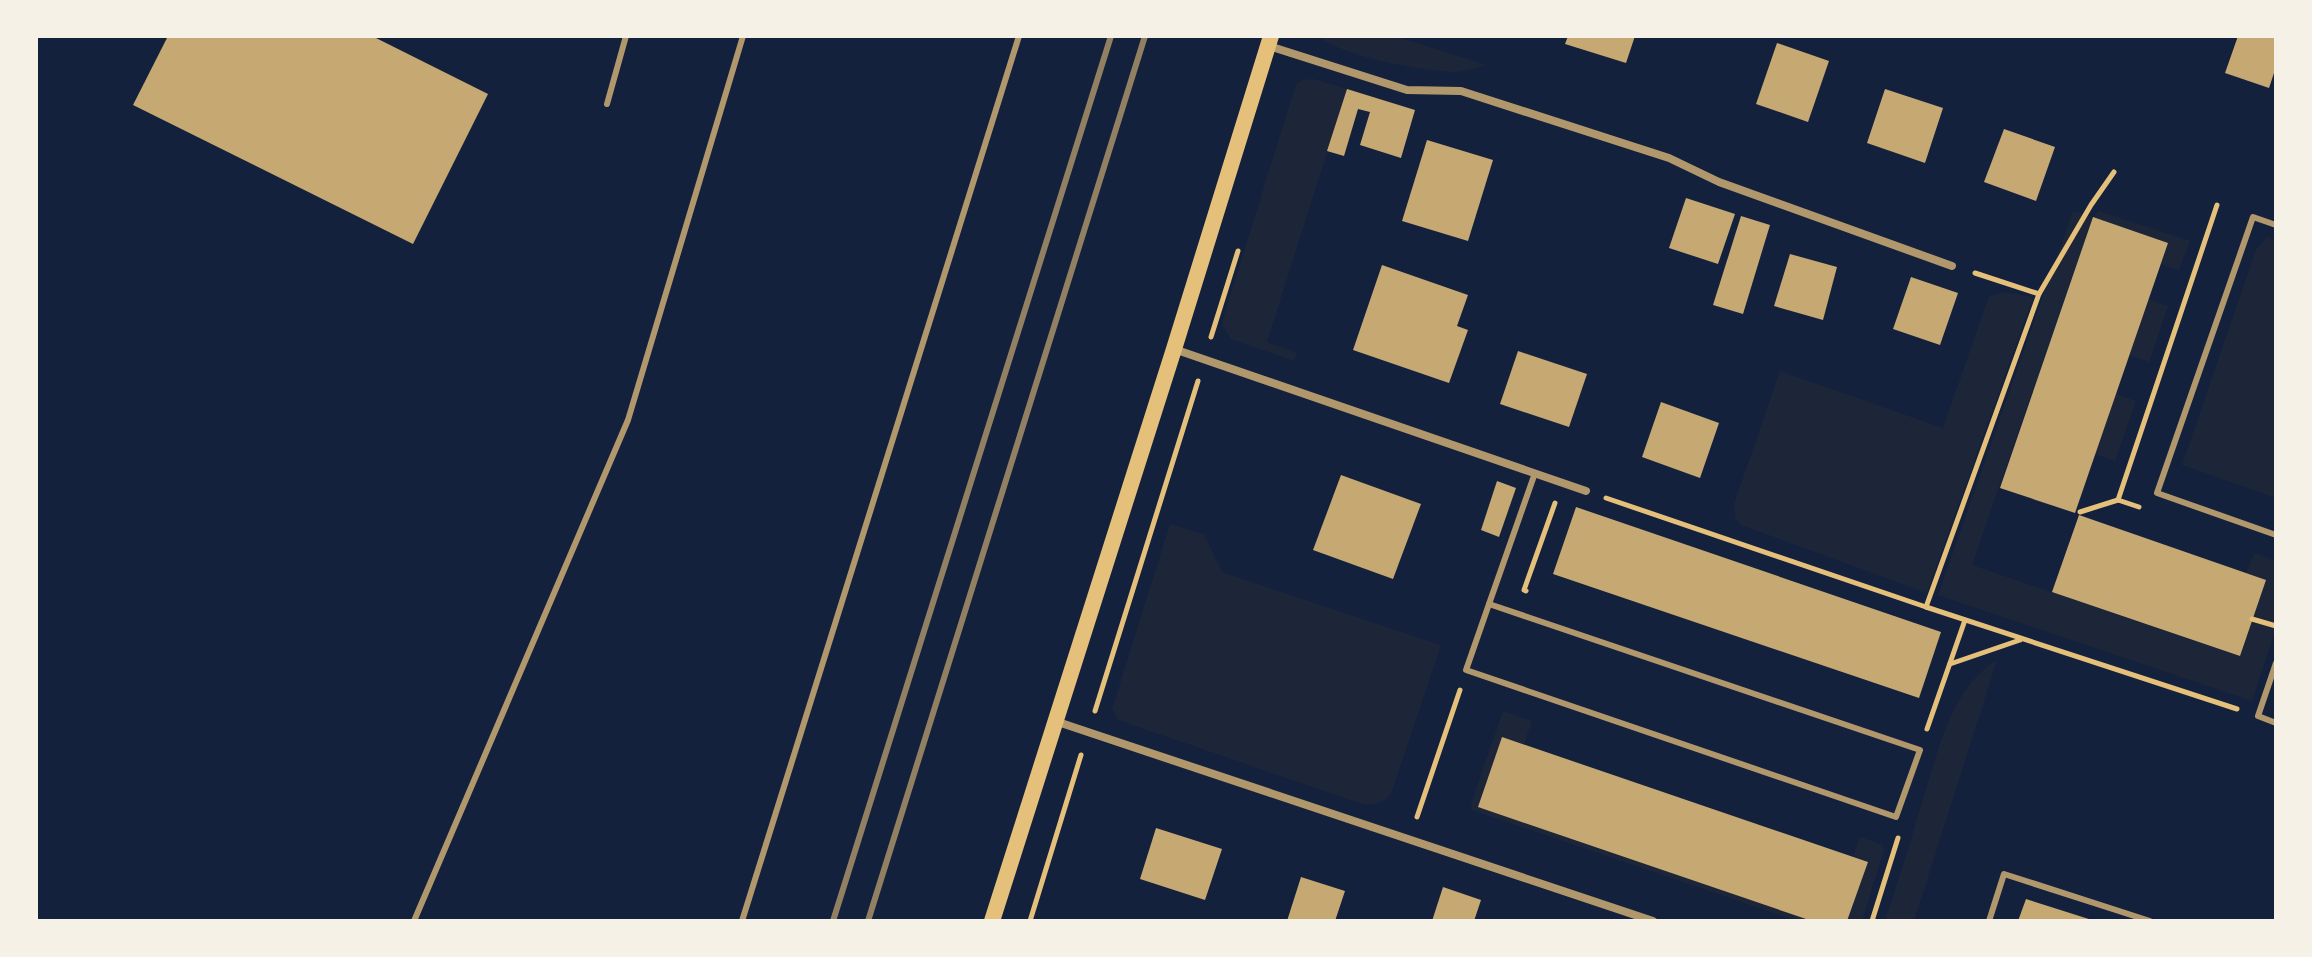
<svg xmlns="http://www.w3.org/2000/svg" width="2312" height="957" font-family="Spectral,serif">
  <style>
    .green { fill: #1d2539 }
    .building { fill: #c6a872 }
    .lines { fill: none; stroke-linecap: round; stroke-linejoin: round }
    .path { stroke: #e5c07b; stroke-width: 5 }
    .service { stroke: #b1986c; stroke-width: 6 }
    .minor { stroke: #b1986c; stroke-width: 8 }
    .secondary { stroke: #e5c07b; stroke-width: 16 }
    .rail { stroke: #918062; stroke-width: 6 }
  </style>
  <rect width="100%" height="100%" fill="#14213d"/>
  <g class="green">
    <path d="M 1318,36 L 1394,36 L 1487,65 C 1478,67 1467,71 1457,72 C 1425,72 1340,56 1318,36 Z"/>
    <polygon points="1314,79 1347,89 1267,342 1297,353 1294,361 1231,339 1222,325 1223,319 1296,84 1302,80"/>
    <polygon points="2073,211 2093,217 2099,211 2190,241 2179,270 2161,264 2168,243 2093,217 1972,565 2239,656 2266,580 2246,573 2254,553 2276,561 2276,629 2252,701 1938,595"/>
    <polygon points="2267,237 2276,240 2276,498 2182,465 2256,250"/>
    <polygon points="2004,292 2033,297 1927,593 1741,525 1735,518 1734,504 1780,371 1943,428 1989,296"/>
    <polygon points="2148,299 2168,306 2149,362 2129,355"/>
    <polygon points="2116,394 2136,401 2115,461 2095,454"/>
    <polygon points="1170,524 1204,534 1222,572 1441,645 1391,794 1382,802 1365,805 1118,720 1112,709"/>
    <path d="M 1997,660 L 1914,921 L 1885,921 C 1897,884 1909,847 1920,809 C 1937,758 1948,690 1997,660 Z"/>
    <polygon points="1503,711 1532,721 1524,744 1502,737 1812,921 1797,921 1472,810 1471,804"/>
    <polygon points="1860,837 1883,845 1884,850 1862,921 1847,921 1868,862 1853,856"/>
  </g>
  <g class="building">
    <polygon points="168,36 372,36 488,94 413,244 133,105"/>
    <polygon points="1568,36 1635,36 1626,63 1565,44"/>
    <polygon points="2238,36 2276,36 2276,67 2269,88 2225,73"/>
    <polygon points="1777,43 1829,61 1808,122 1756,104"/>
    <polygon points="1347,89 1415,110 1401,158 1360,145 1370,112 1358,109 1344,156 1327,151"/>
    <polygon points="1885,89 1943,108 1925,163 1867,143"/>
    <polygon points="2004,129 2055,147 2036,201 1984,182"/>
    <polygon points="1427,140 1493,160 1468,241 1402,221"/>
    <polygon points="1686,198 1735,214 1718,264 1669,248"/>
    <polygon points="1741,216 1770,225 1743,314 1713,305"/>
    <polygon points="2093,217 2168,243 2075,513 2000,488"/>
    <polygon points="1790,254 1837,267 1823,320 1774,306"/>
    <polygon points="1382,265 1468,295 1457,326 1468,330 1449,383 1353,350"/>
    <polygon points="1911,277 1958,293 1940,345 1893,329"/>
    <polygon points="1518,351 1587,374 1569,427 1500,404"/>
    <polygon points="1661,402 1719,423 1700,478 1642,457"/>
    <polygon points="1341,475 1421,504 1393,579 1313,550"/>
    <polygon points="1497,481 1516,488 1499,537 1481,530"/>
    <polygon points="1576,507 1941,632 1919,698 1553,574"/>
    <polygon points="2079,515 2266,580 2240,656 2052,592"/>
    <polygon points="1502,737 1868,862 1847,921 1812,921 1478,807"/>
    <polygon points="1156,828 1222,849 1205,900 1140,879"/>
    <polygon points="1301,877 1345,891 1335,921 1287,921"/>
    <polygon points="1443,887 1481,900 1474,921 1432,921"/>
    <polygon points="2026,899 2092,920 2091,921 2018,921"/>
  </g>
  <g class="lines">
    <g class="path">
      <polyline points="1975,273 2039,294"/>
      <polyline points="1211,337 1238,251"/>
      <polyline points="1606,498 1926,607 2039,294 2091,205 2114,172"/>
      <polyline points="2139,507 2118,500 2217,205"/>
      <polyline points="2080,512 2118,500"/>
      <polyline points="1526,591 1524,590 1555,503"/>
      <polyline points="1926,607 2237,709"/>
      <polyline points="2252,619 2276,626"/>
      <polyline points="1950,664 2020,640"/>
      <polyline points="1095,711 1198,381"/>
      <polyline points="1927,729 1965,620"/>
      <polyline points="1417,817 1460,690"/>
      <polyline points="1030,921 1081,755"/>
      <polyline points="1872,921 1898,838"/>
    </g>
    <g class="service">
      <polyline points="607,104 626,36"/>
      <polyline points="2276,225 2253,217 2157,493 2276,535"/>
      <polygon points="1489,604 1920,750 1896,817 1466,670"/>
      <polyline points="1489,604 1535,473"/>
      <polyline points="2276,663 2258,716 2276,723"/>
      <polyline points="414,921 628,420 743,36"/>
      <polyline points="742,921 1019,36"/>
      <polyline points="1989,921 2004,874 2150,921"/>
    </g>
    <g class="minor">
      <polyline points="1269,46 1407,90 1461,91 1669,158 1719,182 1952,266"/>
      <polyline points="1174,349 1586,491"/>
      <polyline points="1055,721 1653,921"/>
    </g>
    <polyline class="secondary" points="992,921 1174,349 1271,36"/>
    <g class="rail">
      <polyline points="833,921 1111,36"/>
      <polyline points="868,921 1145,36"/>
    </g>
  </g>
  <rect width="2312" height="957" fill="none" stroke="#f6f1e7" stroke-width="76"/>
</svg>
